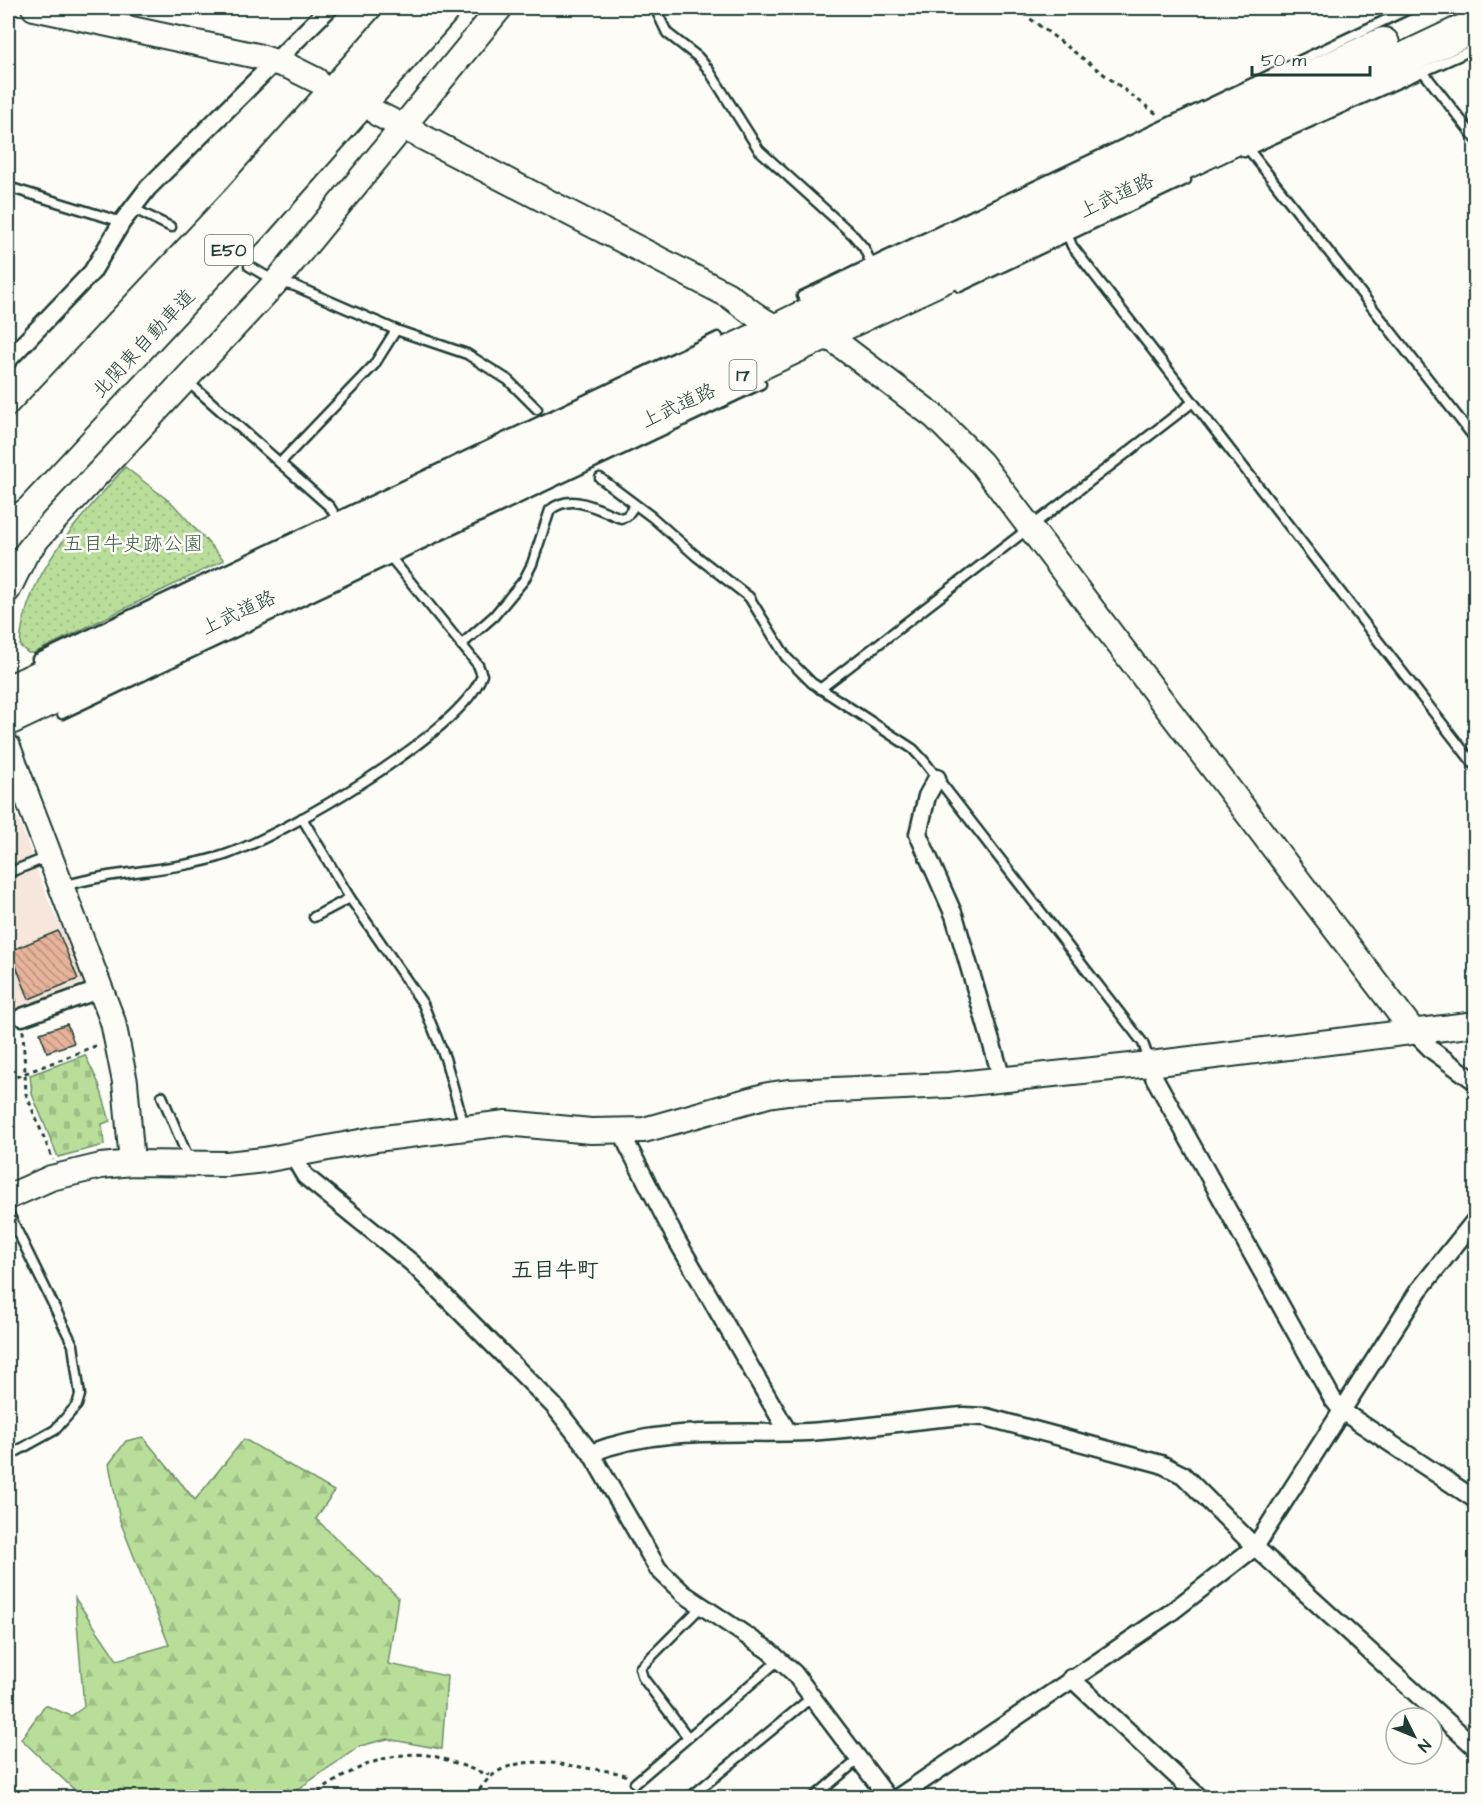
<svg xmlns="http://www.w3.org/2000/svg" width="1483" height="1805" font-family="'Architects Daughter','Klee One',sans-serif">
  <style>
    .built { fill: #f6e6db }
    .forest { fill: url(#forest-firs); stroke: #6c8e67; stroke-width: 1.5 }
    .cemetery { fill: url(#cemetery-stones); stroke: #6c8e67; stroke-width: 1.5 }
    .park { fill: url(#park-dots); stroke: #6c8e67; stroke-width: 1.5 }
    .building { fill: url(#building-back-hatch); stroke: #1f3d34; stroke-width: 1.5 }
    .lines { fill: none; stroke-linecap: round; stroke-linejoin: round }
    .lane-casing { stroke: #1f3d34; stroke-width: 13 }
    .street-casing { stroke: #1f3d34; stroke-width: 21 }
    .secondary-casing { stroke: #1f3d34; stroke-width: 28 }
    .highway-casing { stroke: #1f3d34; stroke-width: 36 }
    .path { stroke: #1f3d34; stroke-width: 3; stroke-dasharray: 4.5 4.5; stroke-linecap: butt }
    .lane { stroke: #fdfcf7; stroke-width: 8 }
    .street { stroke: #fdfcf7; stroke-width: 16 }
    .secondary { stroke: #fdfcf7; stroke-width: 24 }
    .highway { stroke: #fdfcf7; stroke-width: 32 }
    .labels { text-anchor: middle; stroke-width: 5; stroke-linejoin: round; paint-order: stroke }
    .shield { fill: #fdfcf7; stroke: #62766e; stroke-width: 1.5 }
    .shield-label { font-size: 18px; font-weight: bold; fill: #1f3d34 }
    .street-label { font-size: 20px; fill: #1f3d34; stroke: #fdfcf7 }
    .park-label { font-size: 20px; fill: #3e5d48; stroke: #fdfcf7 }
    .quarter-label { font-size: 22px; font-weight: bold; fill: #1f3d34; stroke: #fdfcf7 }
  </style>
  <defs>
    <pattern id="forest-firs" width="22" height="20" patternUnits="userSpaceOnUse" patternTransform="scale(1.5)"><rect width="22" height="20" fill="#b8de9a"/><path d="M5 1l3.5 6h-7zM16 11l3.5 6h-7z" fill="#9ebf85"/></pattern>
    <pattern id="cemetery-stones" width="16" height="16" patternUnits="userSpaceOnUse" patternTransform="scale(1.5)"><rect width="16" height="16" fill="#b8de9a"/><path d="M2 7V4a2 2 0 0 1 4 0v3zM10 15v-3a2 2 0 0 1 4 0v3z" fill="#9ebf85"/></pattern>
    <pattern id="park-dots" width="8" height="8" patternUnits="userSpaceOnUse" patternTransform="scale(1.5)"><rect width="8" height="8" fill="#b8de9a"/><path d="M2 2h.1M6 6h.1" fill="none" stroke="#9ebf85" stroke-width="1.8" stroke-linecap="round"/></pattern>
    <pattern id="building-back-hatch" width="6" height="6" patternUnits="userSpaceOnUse" patternTransform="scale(1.5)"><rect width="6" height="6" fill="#e7b39a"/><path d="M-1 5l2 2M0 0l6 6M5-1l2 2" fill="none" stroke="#bb937e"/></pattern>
  </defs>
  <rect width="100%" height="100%" fill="#fdfcf7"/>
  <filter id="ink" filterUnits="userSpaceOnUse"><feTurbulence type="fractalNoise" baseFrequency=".0167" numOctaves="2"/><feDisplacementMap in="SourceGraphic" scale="12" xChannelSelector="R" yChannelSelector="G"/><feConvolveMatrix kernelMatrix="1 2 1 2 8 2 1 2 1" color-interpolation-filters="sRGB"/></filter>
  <g filter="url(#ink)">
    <polygon class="built" points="8,805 13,819 18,818 49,902 87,982 8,1014"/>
    <polygon class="forest" points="143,1437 195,1500 244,1439 334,1491 316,1519 398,1597 388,1664 447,1676 442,1749 387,1739 360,1746 287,1797 83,1798 21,1739 45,1705 71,1716 84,1707 75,1598 117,1660 169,1645 120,1521 109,1464 126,1441"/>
    <polygon class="cemetery" points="85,1055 99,1084 110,1121 102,1124 104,1145 58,1157 32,1094 30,1075"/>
    <path class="park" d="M 125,467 L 173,504 L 224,560 L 34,653 L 28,653 L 20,646 C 24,573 81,519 125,467 Z"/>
    <g class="building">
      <polygon points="58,931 78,979 29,999 10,951"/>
      <polygon points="67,1024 74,1043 47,1052 40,1033"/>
    </g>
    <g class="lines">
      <defs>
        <g id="lane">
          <polyline points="655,8 667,33 698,57 708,69 759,150 853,235 864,248 871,263"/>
          <polyline points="1424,73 1476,139"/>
          <polyline points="1249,150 1476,440"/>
          <polyline points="1244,152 1476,48"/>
          <polyline points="8,187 122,222"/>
          <polyline points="132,208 171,227"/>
          <polyline points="1068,236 1072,246 1476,767"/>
          <polyline points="249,266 276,282 295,286 396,330 467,354 508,380 537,409"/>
          <polyline points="960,287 1186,180"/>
          <polyline points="802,296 1411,8"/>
          <polyline points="187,381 330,507 336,517"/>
          <polyline points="280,463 374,365 396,330"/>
          <polyline points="600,478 652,517 695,555 749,597 786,657 812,683 913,749 924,761 1143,1043 1150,1063"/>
          <path d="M 461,645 L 494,616 L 524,580 L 532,564 L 550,510 C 573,492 596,509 621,518 L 627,516 L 635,505"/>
          <polyline points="37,659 718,337"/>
          <polyline points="820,689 1193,402"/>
          <polyline points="62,714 761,384"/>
          <polyline points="302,818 350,898 423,1004 445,1058 464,1126"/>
          <polyline points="8,873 48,857"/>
          <path d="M 64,886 C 116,870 173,872 225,855 C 283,835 463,732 482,675 L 478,665 L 392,559"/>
          <polyline points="314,917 350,898"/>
          <polyline points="162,1096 189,1160"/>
          <polyline points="8,1212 73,1345 80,1395 77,1405 55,1430 8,1456"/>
          <polyline points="687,1736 643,1678 640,1668 701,1607"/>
          <polyline points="635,1783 780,1659"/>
          <polyline points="689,1798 812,1697"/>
          <polyline points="813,1798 859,1759"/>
        </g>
        <g id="street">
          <polyline points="8,360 92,272 122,222 148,188 329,8"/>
          <polyline points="937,778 927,796 918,834 954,915 1002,1079"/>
          <polyline points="22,1017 101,989"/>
          <polyline points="1413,1031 1433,1051 1476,1082"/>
          <polyline points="1150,1064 1154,1077 1332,1398 1342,1411 1476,1500"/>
          <polyline points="623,1132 628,1146 676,1239 788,1432"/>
          <polyline points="293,1156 305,1176 412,1263 554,1406 591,1453 658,1569 684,1594 768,1650 794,1673 888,1798"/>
          <path d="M 591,1453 C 661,1425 735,1435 808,1432 C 860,1429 911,1420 963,1416 L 986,1417 L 1161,1464 L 1183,1475 L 1255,1547 L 1476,1748"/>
          <polyline points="1071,1678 1200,1798"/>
          <polyline points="897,1798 1170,1613 1255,1547 1419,1290 1476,1219"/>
        </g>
        <g id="secondary">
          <polyline points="34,8 257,56 290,67 316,80"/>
          <path d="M 378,114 L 728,295 C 748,309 766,326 789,332 C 805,336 819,334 835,341 L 935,417 L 981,463 L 1413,1031"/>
          <polyline points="8,590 25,555 39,537 276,282 500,8"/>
          <polyline points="8,747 113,1022 125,1082 132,1163"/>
          <polyline points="8,1197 51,1178 101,1166 132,1163 227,1164 264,1160 376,1139 506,1123 591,1131 644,1130 768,1095 788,1092 949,1085 1150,1064 1476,1024"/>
        </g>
        <g id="highway">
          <polyline points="8,446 236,203 409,8"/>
          <polyline points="8,487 256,221 444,8"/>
          <polyline points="8,692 779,329 999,221 1383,44"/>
          <path d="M 8,719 C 499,492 986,256 1476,25"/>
        </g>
      </defs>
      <use href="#lane" class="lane-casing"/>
      <use href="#street" class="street-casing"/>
      <use href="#secondary" class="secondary-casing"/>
      <use href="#highway" class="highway-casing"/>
      <g class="path">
        <polyline points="1016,8 1158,115"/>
        <polyline points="8,980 17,1004"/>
        <polyline points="23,1030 26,1094 53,1160"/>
        <polyline points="8,1080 98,1045"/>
        <path d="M 311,1798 C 344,1773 385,1750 427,1755 C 447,1758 469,1769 489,1775"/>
        <path d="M 475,1798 C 497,1752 545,1761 586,1768 C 600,1770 615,1771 628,1776"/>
      </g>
      <use href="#lane" class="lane"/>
      <use href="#street" class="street"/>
      <use href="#secondary" class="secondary"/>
      <use href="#highway" class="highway"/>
    </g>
  </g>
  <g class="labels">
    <g class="shield">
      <rect x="205" y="235" width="48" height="30" rx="4.5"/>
      <rect x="729.5" y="360" width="27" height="30" rx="4.5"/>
    </g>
    <g class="shield-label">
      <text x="229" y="256">E50</text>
      <text x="743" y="381">17</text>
    </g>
    <g class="street-label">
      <text transform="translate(1116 195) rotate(-25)" y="7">上武道路</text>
      <text transform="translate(143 343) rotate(-47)" y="7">北関東自動車道</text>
      <text transform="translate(678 405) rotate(-25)" y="7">上武道路</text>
      <text transform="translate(238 612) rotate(-25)" y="7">上武道路</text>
    </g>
    <g class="park-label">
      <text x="133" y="550">五目牛史跡公園</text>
    </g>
    <g class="quarter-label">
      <text x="555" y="1277">五目牛町</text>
    </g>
  </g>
  <rect width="1483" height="1805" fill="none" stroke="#fdfcf7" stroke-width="30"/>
  <rect x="15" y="15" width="1453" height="1775" fill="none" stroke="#1f3d34" stroke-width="2" filter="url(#ink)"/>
  <g transform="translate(1414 1736) rotate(133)"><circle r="28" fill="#fdfcf7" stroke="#a4b0a9" stroke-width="1.5"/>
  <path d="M0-4.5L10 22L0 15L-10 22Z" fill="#1f3d34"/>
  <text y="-9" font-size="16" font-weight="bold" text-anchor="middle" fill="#1f3d34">N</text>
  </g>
  <path d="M1252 66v9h118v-9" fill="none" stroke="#1f3d34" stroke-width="3"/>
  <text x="1261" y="66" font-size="18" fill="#1f3d34" stroke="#fdfcf7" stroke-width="4.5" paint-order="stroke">50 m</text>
</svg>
